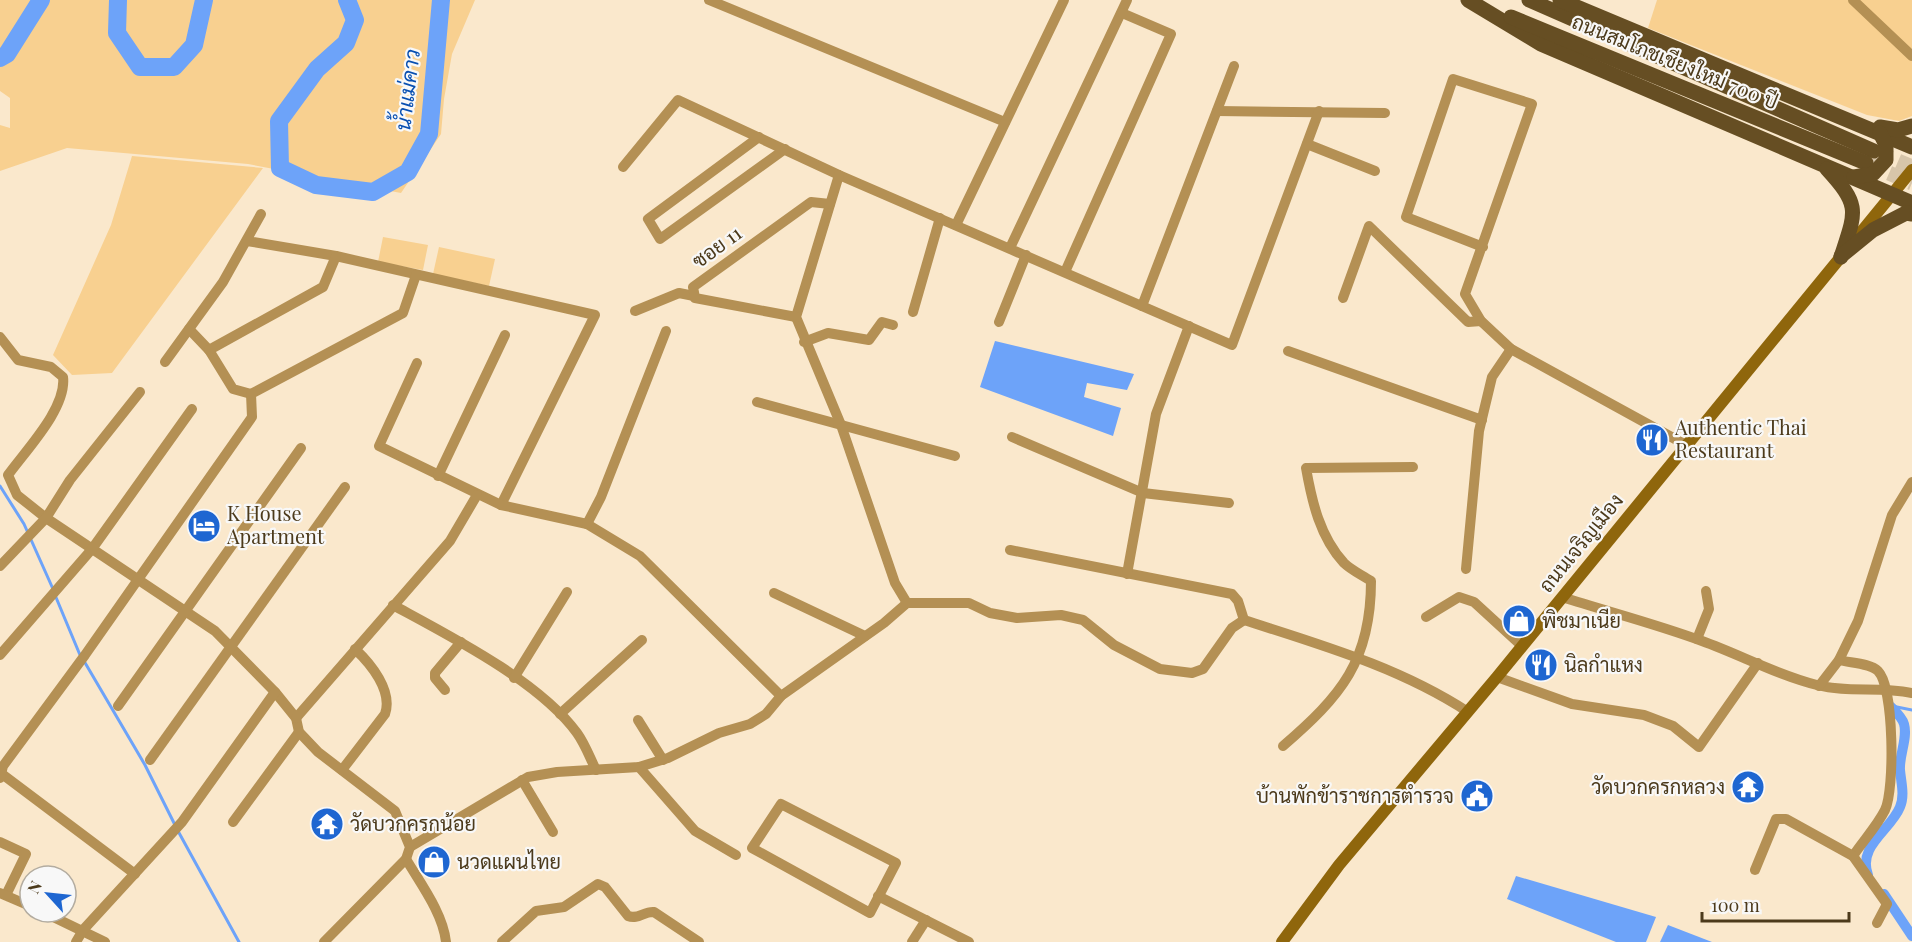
<svg xmlns="http://www.w3.org/2000/svg" width="1912" height="942" font-family="'Playfair Display',Sarabun,serif">
  <style>
    .green { fill: #f8d090 }
    .water { fill: #6da3f9 }
    .lines { fill: none; stroke-linecap: round; stroke-linejoin: round }
    .stream { stroke: #6da3f9; stroke-width: 3 }
    .canal { stroke: #6da3f9; stroke-width: 10 }
    .river { stroke: #6da3f9; stroke-width: 18 }
    .primary-tunnel { stroke: #d7c5a9; stroke-width: 15; stroke-dasharray: 15 8; stroke-linecap: butt }
    .street { stroke: #b49054; stroke-width: 10 }
    .secondary { stroke: #8f660c; stroke-width: 12 }
    .primary { stroke: #664e23; stroke-width: 15 }
    .labels { text-anchor: middle; stroke-width: 4.5; stroke-linejoin: round; paint-order: stroke }
    .street-label { font-size: 20px; fill: #4c3a1b; stroke: #f8f8f8 }
    .poi-label { font-size: 20px; fill: #4c3a1b; stroke: #f8f8f8; text-anchor: start }
    .water-label { font-size: 21px; font-style: italic; fill: #084fb1; stroke: #f8f8f8 }
  </style>
  <rect width="100%" height="100%" fill="#fae8cc"/>
  <g class="green">
    <polygon points="0,0 475,0 452,54 444,99 441,134 401,193 248,164 67,148 0,171 0,125 10,128 10,98 0,91"/>
    <polygon points="1657,0 1912,0 1912,116 1899,121 1867,115 1648,28"/>
    <polygon points="132,156 263,168 112,373 72,375 53,355 111,225"/>
    <polygon points="383,237 428,245 423,270 378,262"/>
    <polygon points="439,247 495,259 489,286 433,274"/>
  </g>
  <g class="water">
    <polygon points="995,341 1134,374 1127,390 1087,383 1084,397 1121,408 1113,436 980,387"/>
    <polygon points="1516,876 1656,917 1646,942 1616,942 1507,899"/>
    <polygon points="1668,925 1712,942 1660,942"/>
  </g>
  <g class="lines">
    <g class="stream">
      <polyline points="0,486 24,524 53,589"/>
      <polyline points="55,595 80,655"/>
      <polyline points="84,661 145,765 175,825"/>
      <polyline points="1892,706 1912,710"/>
      <polyline points="178,831 239,942"/>
    </g>
    <g class="canal">
      <path d="M 1868,875 C 1857,846 1891,830 1900,807 C 1905,795 1901,782 1900,770 C 1899,755 1908,738 1904,724 C 1902,717 1895,711 1890,706"/>
      <polyline points="1884,894 1912,936"/>
    </g>
    <g class="river">
      <polyline points="118,0 117,33 140,67 174,67 194,45 204,0"/>
      <polyline points="347,0 355,20 346,43 317,69 279,121 280,168 316,185 373,192 408,172 429,134 441,0"/>
      <polyline points="0,58 7,54 41,0"/>
    </g>
    <g class="primary-tunnel">
      <polyline points="1877,152 1912,167"/>
      <polyline points="1868,164 1912,183"/>
    </g>
    <g class="street">
      <polyline points="709,0 1005,122"/>
      <polyline points="1853,0 1912,56"/>
      <polyline points="1217,111 1385,113"/>
      <polyline points="759,137 648,219 660,239 785,149"/>
      <polyline points="1307,144 1375,171"/>
      <polyline points="623,167 678,100 839,175 1232,345 1319,111"/>
      <polyline points="839,175 796,317 841,425 895,583 907,603"/>
      <polyline points="956,225 1064,0"/>
      <polyline points="247,241 336,256 595,315 501,505"/>
      <polyline points="1483,247 1406,217 1453,79 1532,104 1465,294 1481,321 1511,349 1686,445"/>
      <polyline points="1010,248 1127,0"/>
      <polyline points="1065,272 1171,34 1122,13"/>
      <polyline points="1343,298 1369,226 1468,322 1481,321"/>
      <polyline points="1142,306 1234,66"/>
      <polyline points="635,311 679,293 694,296"/>
      <polyline points="913,312 940,218"/>
      <polyline points="796,317 695,298 693,287 811,202 830,204"/>
      <polyline points="999,322 1026,255"/>
      <polyline points="189,329 209,350 233,389 251,394"/>
      <path d="M 0,337 L 18,360 L 51,367 L 63,377 C 67,408 26,450 8,475 L 17,495 L 46,518 L 215,631 L 275,692 L 296,718 L 299,732 L 318,752 L 395,811 L 410,847 L 406,859 L 324,942"/>
      <polyline points="804,342 828,333 869,340 882,322 893,325"/>
      <polyline points="209,350 323,287 336,256"/>
      <polyline points="1288,351 1482,420"/>
      <polyline points="165,362 223,282 261,214"/>
      <polyline points="417,363 379,446 501,505 587,524 640,556 781,696"/>
      <polyline points="757,402 955,456"/>
      <polyline points="1012,437 1143,493 1229,503"/>
      <polyline points="438,476 505,335"/>
      <polyline points="587,524 601,497 666,331"/>
      <polyline points="1010,550 1232,594 1238,601 1244,620"/>
      <polyline points="0,566 46,518 70,480 140,392"/>
      <polyline points="1466,569 1479,431 1492,377 1511,349"/>
      <polyline points="1127,574 1156,414 1189,326"/>
      <polyline points="774,593 865,636"/>
      <path d="M 1562,597 C 1609,612 1656,624 1702,641 C 1741,655 1777,675 1817,685 C 1848,693 1880,686 1912,693"/>
      <path d="M 393,605 C 450,636 539,681 577,733 C 585,744 590,758 596,770"/>
      <polyline points="1426,617 1459,597 1474,602 1522,646"/>
      <path d="M 1244,620 C 1321,645 1399,667 1468,712"/>
      <polyline points="1697,639 1709,609 1706,591"/>
      <polyline points="0,655 92,549 192,409"/>
      <path d="M 1839,660 C 1850,663 1870,663 1878,671 C 1894,687 1895,789 1885,810 C 1877,826 1863,841 1853,856"/>
      <polyline points="1497,677 1572,704 1644,715 1673,726 1699,747 1758,663"/>
      <polyline points="514,678 567,592"/>
      <polyline points="1819,686 1839,660 1858,621 1892,515 1912,482"/>
      <polyline points="445,690 435,678 435,673 461,642"/>
      <polyline points="118,706 301,448"/>
      <polyline points="560,714 642,640"/>
      <polyline points="296,718 450,541 477,495"/>
      <polyline points="638,720 663,760"/>
      <path d="M 1283,746 C 1341,696 1371,661 1371,581 C 1362,575 1351,570 1344,563 C 1320,537 1312,502 1306,468 L 1413,467"/>
      <polyline points="150,760 345,487"/>
      <polyline points="639,767 695,831 736,855"/>
      <path d="M 342,770 L 385,714 C 393,691 371,664 355,649"/>
      <polyline points="2,774 135,874"/>
      <polyline points="0,778 3,766 85,655 252,417 251,394 403,313 416,275"/>
      <polyline points="522,780 553,832"/>
      <polygon points="781,804 896,863 870,913 752,848"/>
      <polyline points="233,822 299,732"/>
      <polyline points="0,842 26,854 6,895"/>
      <polyline points="410,847 528,777 557,772 639,767 668,758 719,733 750,724 766,714 781,696 884,623 907,603 969,603 990,613 1017,618 1061,615 1083,620 1114,645 1160,669 1192,673 1203,669 1232,628 1244,620"/>
      <path d="M 406,859 C 420,883 443,913 446,942"/>
      <polyline points="1755,870 1776,819 1786,819 1853,856 1887,904 1877,923"/>
      <polyline points="0,893 30,906"/>
      <polyline points="878,896 969,942"/>
      <polyline points="43,912 105,942"/>
      <polyline points="76,942 83,930 182,822 275,692"/>
      <path d="M 502,942 L 536,911 L 564,907 L 598,884 L 605,887 L 628,916 C 638,920 644,911 654,912 L 699,942"/>
      <polyline points="912,942 926,920"/>
    </g>
    <polyline class="secondary" points="1282,942 1339,865 1497,677 1912,170"/>
    <g class="primary">
      <polyline points="1468,0 1541,44 1912,203"/>
      <polyline points="1529,0 1874,151"/>
      <polyline points="1560,0 1912,147"/>
      <polyline points="1511,17 1866,163"/>
      <polyline points="1880,127 1898,130 1912,126"/>
      <path d="M 1827,169 C 1861,206 1856,211 1841,257"/>
      <polyline points="1854,177 1873,174 1886,160 1886,145 1880,133"/>
      <polyline points="1841,256 1873,230 1906,213 1912,214"/>
    </g>
  </g>
  <defs>
    <symbol id="restaurant-disc" viewBox="-11 -11 22 22"><circle r="9.5" fill="#1e66d1" stroke="#f8f8f8"/><path d="M-5-6h1v4h1v-4h1v4h1v-4h1v5L-1.5 .5V6h-2V.5L-5-1ZM5-6V6H3V1.5H1.5Q1.5-4 5-6Z" fill="#fff"/></symbol>
    <symbol id="hotel-disc" viewBox="-11 -11 22 22"><circle r="9.5" fill="#1e66d1" stroke="#f8f8f8"/><path d="M-6-4.5h1.5V1H6V5H4.5V3h-9V5H-6ZM-4 0a1.8 1.8 0 1 1 3.6 0ZM.5 0V-2.5h3Q6-2.5 6 0Z" fill="#fff"/></symbol>
    <symbol id="shop-disc" viewBox="-11 -11 22 22"><circle r="9.5" fill="#1e66d1" stroke="#f8f8f8"/><path d="M-5-2.5h2.3a2.7 3.5 0 0 1 5.4 0H5L5.5 6h-11ZM-1.5-2.5h3a1.5 2.3 0 0 0-3 0Z" fill="#fff"/></symbol>
    <symbol id="temple-disc" viewBox="-11 -11 22 22"><circle r="9.5" fill="#1e66d1" stroke="#f8f8f8"/><path d="M0-6L5-2H3V0L6.5 2.5H4V6H1.5V3h-3V6H-4V2.5H-6.5L-3 0V-2H-5Z" fill="#fff"/></symbol>
    <symbol id="civic-disc" viewBox="-11 -11 22 22"><circle r="9.5" fill="#1e66d1" stroke="#f8f8f8"/><path d="M-.6-6.5H3V-4.5H.6V-3L4-1V1h2V6H-6V1h2V-1L-.6-3ZM-1.2 2.5V6h2.4V2.5Z" fill="#fff"/></symbol>
  </defs>
  <g fill-rule="evenodd">
    <use href="#restaurant-disc" x="1633" y="421" width="38" height="38"/>
    <use href="#hotel-disc" x="185" y="507" width="38" height="38"/>
    <use href="#shop-disc" x="1500" y="602" width="38" height="38"/>
    <use href="#restaurant-disc" x="1522" y="646" width="38" height="38"/>
    <use href="#temple-disc" x="1729" y="768" width="38" height="38"/>
    <use href="#civic-disc" x="1458" y="777" width="38" height="38"/>
    <use href="#temple-disc" x="308" y="805" width="38" height="38"/>
    <use href="#shop-disc" x="415" y="843" width="38" height="38"/>
  </g>
  <g class="labels">
    <g class="street-label">
      <text transform="translate(1675 62) rotate(22)" y="7">ถนนสมโภชเชียงใหม่ 700 ปี</text>
      <text transform="translate(717 247) rotate(-36)" y="7">ซอย 11</text>
      <text transform="translate(1581 543) rotate(-51)" y="7">ถนนเจริญเมือง</text>
    </g>
    <g class="poi-label">
      <text x="1675" y="435">Authentic Thai<tspan x="1675" dy="23">Restaurant</tspan></text>
      <text x="227" y="521">K House<tspan x="227" dy="23">Apartment</tspan></text>
      <text x="1542" y="628">พิชมาเนีย</text>
      <text x="1564" y="672">นิลกําแหง</text>
      <text x="1725" y="794" text-anchor="end">วัดบวกครกหลวง</text>
      <text x="1454" y="803" text-anchor="end">บ้านพักข้าราชการตำรวจ</text>
      <text x="350" y="831">วัดบวกครกน้อย</text>
      <text x="457" y="869">นวดแผนไทย</text>
    </g>
    <g class="water-label">
      <text transform="translate(408 90) rotate(-83)" y="7">น้ำแม่คาว</text>
    </g>
  </g>
  <g transform="translate(48 894) rotate(297)"><circle r="28" fill="#f8f8f8" stroke="#b3aca0" stroke-width="1.5"/>
  <path d="M0-4.5L10 22L0 15L-10 22Z" fill="#1e66d1"/>
  <text y="-9" font-size="16" font-weight="bold" text-anchor="middle" fill="#4c3a1b">N</text>
  </g>
  <path d="M1702 912v9h147v-9" fill="none" stroke="#4c3a1b" stroke-width="3"/>
  <text x="1711" y="912" font-size="18" fill="#4c3a1b" stroke="#f8f8f8" stroke-width="4.5" paint-order="stroke">100 m</text>
</svg>
